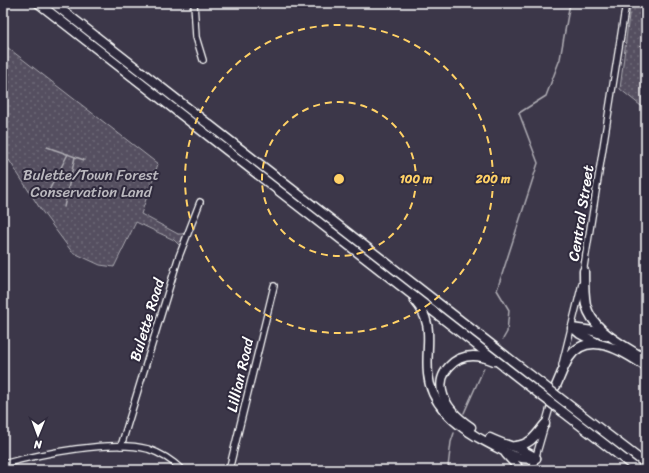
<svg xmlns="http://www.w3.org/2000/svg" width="649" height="473" font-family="Sriracha,sans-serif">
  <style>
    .green { fill: url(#green-dots); stroke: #aaa8b0 }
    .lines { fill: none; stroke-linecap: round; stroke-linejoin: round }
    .stream { stroke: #afadb4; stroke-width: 1.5 }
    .minor-casing { stroke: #fff; stroke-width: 8 }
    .highway-casing { stroke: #fff; stroke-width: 11 }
    .minor { stroke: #2f2a3d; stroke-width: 5.5 }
    .highway { stroke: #2f2a3d; stroke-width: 8 }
    .highway-bridge-casing { stroke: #fff; stroke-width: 11; stroke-linecap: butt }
    .highway-bridge { stroke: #2f2a3d; stroke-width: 8 }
    .ring { fill: none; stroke: #ffd166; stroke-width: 2; stroke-dasharray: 7 5 }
    .labels { text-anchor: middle; stroke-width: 4; stroke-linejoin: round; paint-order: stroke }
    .park-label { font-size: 15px; fill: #bbb9bf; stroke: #2f2a3d }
    .street-label { font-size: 15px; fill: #fff; stroke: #2f2a3d }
    .centre { fill: #ffd166; stroke: #2f2a3d; stroke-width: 2 }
    .ring-label { font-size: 12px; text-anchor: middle; font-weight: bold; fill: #ffd166; stroke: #2f2a3d; stroke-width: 4; stroke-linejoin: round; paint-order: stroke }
  </style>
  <defs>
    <pattern id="green-dots" width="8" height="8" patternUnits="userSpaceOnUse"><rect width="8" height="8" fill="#555060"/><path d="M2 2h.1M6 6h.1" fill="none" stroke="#6e6a78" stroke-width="1.8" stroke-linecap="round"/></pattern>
  </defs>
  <rect width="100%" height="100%" fill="#3c3749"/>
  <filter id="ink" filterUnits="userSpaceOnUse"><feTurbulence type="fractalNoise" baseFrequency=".025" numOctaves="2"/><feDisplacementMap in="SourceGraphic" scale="8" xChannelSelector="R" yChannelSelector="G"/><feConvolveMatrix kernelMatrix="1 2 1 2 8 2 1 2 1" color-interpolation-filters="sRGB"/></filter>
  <g filter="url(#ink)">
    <g class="green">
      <polygon points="633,3 646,3 646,110 620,89 630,7"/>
      <polygon points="3,44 158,164 141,214 178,234 181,234 186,233 180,246 174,240 136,222 114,267 100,265 72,252 41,210 9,160 3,163"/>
    </g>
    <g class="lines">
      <g class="stream">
        <polyline points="47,147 84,160"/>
        <polyline points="45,198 68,154"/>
        <polyline points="64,207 75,157"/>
        <polyline points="503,339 507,332 509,310 497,290 538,163 519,113 546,96 560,59 570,3"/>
        <polyline points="464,413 484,368"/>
        <polyline points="451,470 448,467 451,442 454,433"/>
      </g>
      <defs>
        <g id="minor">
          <polyline points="194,3 196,37 203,60"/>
          <polyline points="583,273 626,3"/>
          <polyline points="562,365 582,284"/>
          <polyline points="121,446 178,259 200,202"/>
          <path d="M 3,464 C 40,454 112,439 148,449 C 160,453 173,461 182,470"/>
          <polyline points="229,470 274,286"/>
          <polyline points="532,470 555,390"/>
        </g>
        <g id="highway">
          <polyline points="38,3 538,393"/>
          <polyline points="53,3 542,384"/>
          <path d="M 584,271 C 584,282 584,294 586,305 C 593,332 625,345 646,360"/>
          <path d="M 415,301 C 436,325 425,345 428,374 C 431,408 462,430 490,444 C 504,451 520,462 536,458"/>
          <polyline points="572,328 593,331 606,336"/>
          <polyline points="573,328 580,334 597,343"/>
          <path d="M 556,386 C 560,377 564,366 569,358 C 588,328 626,353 646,367"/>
          <polyline points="565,402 646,464"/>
          <polyline points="563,412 638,470"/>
          <path d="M 471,427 C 459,419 445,406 442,391 C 438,373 454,356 473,356 C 480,356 487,358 494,361"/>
          <path d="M 490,438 C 505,446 522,447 536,458"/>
          <path d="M 515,446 C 531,445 536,435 545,424"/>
          <polyline points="506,454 517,466 519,470"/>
        </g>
      </defs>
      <use href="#minor" class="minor-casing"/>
      <use href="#highway" class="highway-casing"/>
      <use href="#minor" class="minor"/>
      <use href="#highway" class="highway"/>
      <defs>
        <g id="highway-bridge">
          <polyline points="542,384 565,402"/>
          <polyline points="538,393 563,412"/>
        </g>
      </defs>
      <use href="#highway-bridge" class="highway-bridge-casing"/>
      <use href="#highway-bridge" class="highway-bridge"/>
    </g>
  </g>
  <g class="ring">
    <circle cx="339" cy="179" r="77"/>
    <circle cx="339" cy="179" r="154"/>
  </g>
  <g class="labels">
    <g class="park-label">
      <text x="91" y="180">Bulette/Town Forest<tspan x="91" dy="17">Conservation Land</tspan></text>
    </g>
    <g class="street-label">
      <text transform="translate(581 213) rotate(-81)" y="5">Central Street</text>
      <text transform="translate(147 320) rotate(-73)" y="5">Bulette Road</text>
      <text transform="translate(240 375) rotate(-77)" y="5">Lillian Road</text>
    </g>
  </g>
  <circle cx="339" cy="179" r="6" class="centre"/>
  <g class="ring-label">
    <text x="416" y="183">100 m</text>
    <text x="493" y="183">200 m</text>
  </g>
  <rect width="649" height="473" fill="none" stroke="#2f2a3d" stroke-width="16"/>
  <rect x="8" y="8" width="633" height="457" fill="none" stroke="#fff" stroke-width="1.5" filter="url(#ink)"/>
  <g transform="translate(38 435) rotate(181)" stroke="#2f2a3d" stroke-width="3" paint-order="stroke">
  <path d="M0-3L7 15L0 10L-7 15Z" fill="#ffffff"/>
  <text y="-6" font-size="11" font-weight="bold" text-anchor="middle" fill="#ffffff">N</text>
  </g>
</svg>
